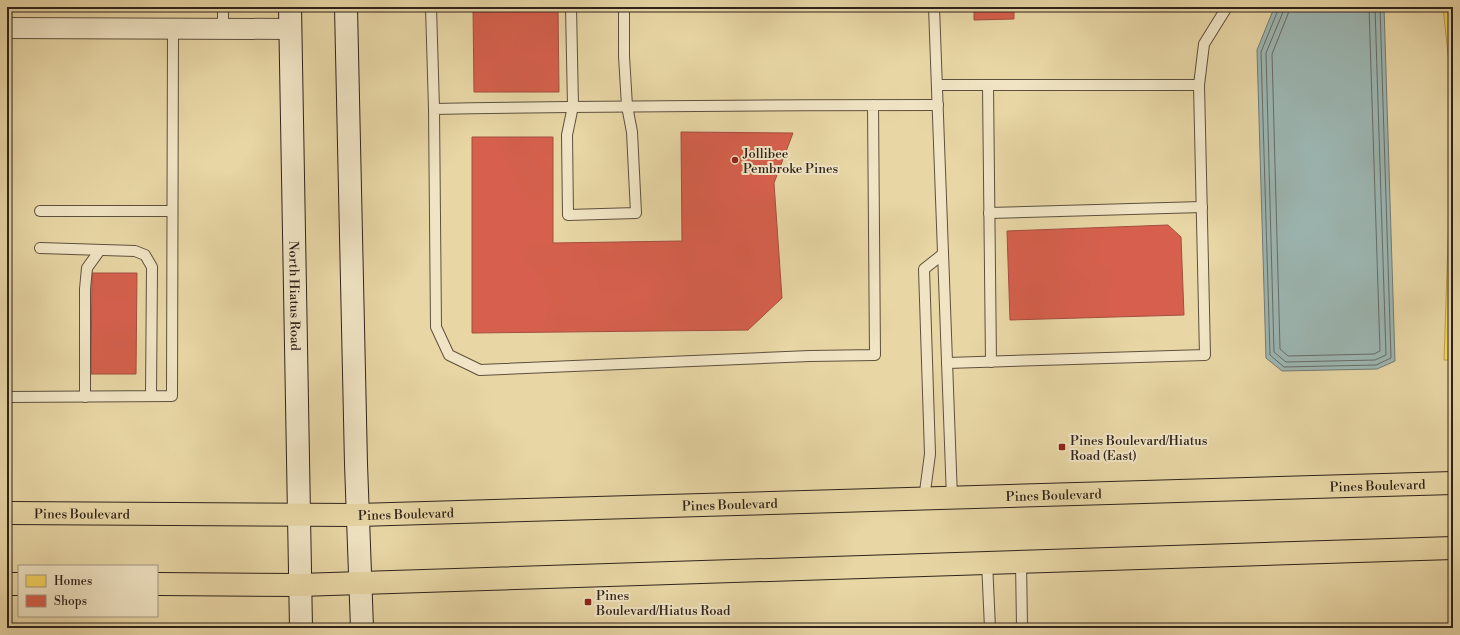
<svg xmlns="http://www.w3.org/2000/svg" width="1460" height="635" font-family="'Libre Bodoni',serif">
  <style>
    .water { fill: #9cb6b2; stroke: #717b76 }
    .homes { fill: #f6d55c; stroke: #bba049 }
    .shops { fill: #d6604d; stroke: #a44e3e }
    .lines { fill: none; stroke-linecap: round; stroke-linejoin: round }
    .shore { stroke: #666c67; stroke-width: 1 }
    .lane-casing { stroke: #5e503e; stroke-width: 12 }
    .street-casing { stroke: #5e503e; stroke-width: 22 }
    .secondary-casing { stroke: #30231c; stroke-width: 24 }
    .highway-casing { stroke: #30231c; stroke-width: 24 }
    .lane { stroke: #f0e4c4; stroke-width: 10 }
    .street { stroke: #f0e4c4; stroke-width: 20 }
    .secondary { stroke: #f0e4c4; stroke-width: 22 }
    .highway { stroke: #e8d6a5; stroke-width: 22 }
    .poi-dot { fill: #8f2418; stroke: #f0e4c4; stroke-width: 1.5 }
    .labels { text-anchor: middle; stroke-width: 4; stroke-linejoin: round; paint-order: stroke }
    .poi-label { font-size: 13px; fill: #30231c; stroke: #f0e4c4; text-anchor: start }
    .street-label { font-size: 13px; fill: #30231c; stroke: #f0e4c4 }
  </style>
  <rect width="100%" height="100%" fill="#e8d6a5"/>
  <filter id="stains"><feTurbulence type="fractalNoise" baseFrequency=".005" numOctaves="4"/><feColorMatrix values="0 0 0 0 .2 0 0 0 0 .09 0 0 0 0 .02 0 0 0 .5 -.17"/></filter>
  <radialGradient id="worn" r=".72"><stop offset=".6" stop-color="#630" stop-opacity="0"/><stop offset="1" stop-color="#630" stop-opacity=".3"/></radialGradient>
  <polygon class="water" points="1273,7 1384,7 1395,361 1377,369 1282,371 1266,358 1257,50 1274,8"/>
  <g class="homes">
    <polygon points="1443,7 1453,7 1453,101"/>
    <polygon points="1452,123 1453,360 1444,360"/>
  </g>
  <g class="shops">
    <polygon points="473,7 558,7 559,92 474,92"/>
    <polygon points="974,7 1014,7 1014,19 974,20"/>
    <polygon points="681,132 793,133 774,183 782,298 748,330 472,333 472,137 553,137 553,243 682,241"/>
    <polygon points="1168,225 1181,237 1184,315 1010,320 1007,231"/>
    <polygon points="92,273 137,273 136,374 91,374"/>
  </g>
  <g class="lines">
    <g class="shore">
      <polyline points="1278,7 1278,10 1261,52 1270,355 1284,367 1376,365 1391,358 1380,7"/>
      <polyline points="1283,7 1283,12 1266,53 1274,352 1286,362 1375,360 1386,355 1375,7"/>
      <polyline points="1289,7 1288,14 1272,54 1280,349 1288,356 1374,354 1380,351 1369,7"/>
    </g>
    <defs>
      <g id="lane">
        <polyline points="223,7 223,28"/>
        <polyline points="431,7 434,109"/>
        <polyline points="571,7 573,106 567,135 568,215 636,213 632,132 627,106 624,56 624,7"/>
        <polyline points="934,7 952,498"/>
        <polyline points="937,85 1199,85 1205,355 947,363"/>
        <polyline points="988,85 991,362"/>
        <polyline points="1199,85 1204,44 1227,7"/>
        <path d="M 873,105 L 875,355 L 810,356 L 480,370 L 449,355 L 436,327 L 434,109 C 602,106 770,105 938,105"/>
        <polyline points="40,211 172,211"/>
        <polyline points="989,213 1202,207"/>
        <polyline points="40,248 135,251 145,255 152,267 151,396"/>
        <polyline points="7,397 172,396 173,28"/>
        <polyline points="85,397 85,289 87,268 100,250"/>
        <polyline points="924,499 930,454 924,269 943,254"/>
        <polyline points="1021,561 1022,628"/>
        <polyline points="987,562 990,628"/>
      </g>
      <polyline id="street" points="7,28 291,29"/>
      <g id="secondary">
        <path id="s1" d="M 290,7 L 301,628"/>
        <polyline points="346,7 356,464 362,628"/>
      </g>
      <g id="highway">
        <path id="s2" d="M 7,513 L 358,515 L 1453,483"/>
        <polyline points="7,584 19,584"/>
        <polyline points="157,584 300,585 361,583 1453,548"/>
      </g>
    </defs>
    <use href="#lane" class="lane-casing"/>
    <use href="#street" class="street-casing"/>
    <use href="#secondary" class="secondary-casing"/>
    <use href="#highway" class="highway-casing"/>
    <use href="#lane" class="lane"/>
    <use href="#street" class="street"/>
    <use href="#secondary" class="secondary"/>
    <use href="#highway" class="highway"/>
  </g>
  <g class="poi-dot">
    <circle cx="735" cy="160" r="4"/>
    <rect x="1058" y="443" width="8" height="8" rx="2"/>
    <rect x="584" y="598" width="8" height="8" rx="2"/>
  </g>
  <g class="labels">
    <g class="poi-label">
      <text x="743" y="158">Jollibee<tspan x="743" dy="15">Pembroke Pines</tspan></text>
      <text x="1070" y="445">Pines Boulevard/Hiatus<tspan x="1070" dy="15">Road (East)</tspan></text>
      <text x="596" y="600">Pines<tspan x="596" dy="15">Boulevard/Hiatus Road</tspan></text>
    </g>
    <g class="street-label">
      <text dy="5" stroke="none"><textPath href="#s1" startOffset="289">North Hiatus Road</textPath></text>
      <text dy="5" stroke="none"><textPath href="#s2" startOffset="1371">Pines Boulevard</textPath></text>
      <text dy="5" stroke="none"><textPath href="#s2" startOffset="1047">Pines Boulevard</textPath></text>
      <text dy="5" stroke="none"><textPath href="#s2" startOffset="723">Pines Boulevard</textPath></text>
      <text dy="5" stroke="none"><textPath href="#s2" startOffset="75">Pines Boulevard</textPath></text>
      <text dy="5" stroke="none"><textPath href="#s2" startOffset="399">Pines Boulevard</textPath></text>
    </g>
  </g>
  <rect width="1460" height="635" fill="none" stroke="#e8d6a5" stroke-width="24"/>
  <rect x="8" y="8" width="1444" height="619" fill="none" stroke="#30231c" stroke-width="2"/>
  <rect x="12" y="12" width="1436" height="611" fill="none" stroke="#30231c"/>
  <rect x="18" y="565" width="140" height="52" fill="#f0e4c4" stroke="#a39781"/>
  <rect x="26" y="575" width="20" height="12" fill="#f6d55c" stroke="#a39781"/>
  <text x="54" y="585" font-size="12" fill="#30231c">Homes</text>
  <rect x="26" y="595" width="20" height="12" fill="#d6604d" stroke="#a39781"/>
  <text x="54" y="605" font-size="12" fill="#30231c">Shops</text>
  <rect width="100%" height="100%" filter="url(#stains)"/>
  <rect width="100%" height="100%" fill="url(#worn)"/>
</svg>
